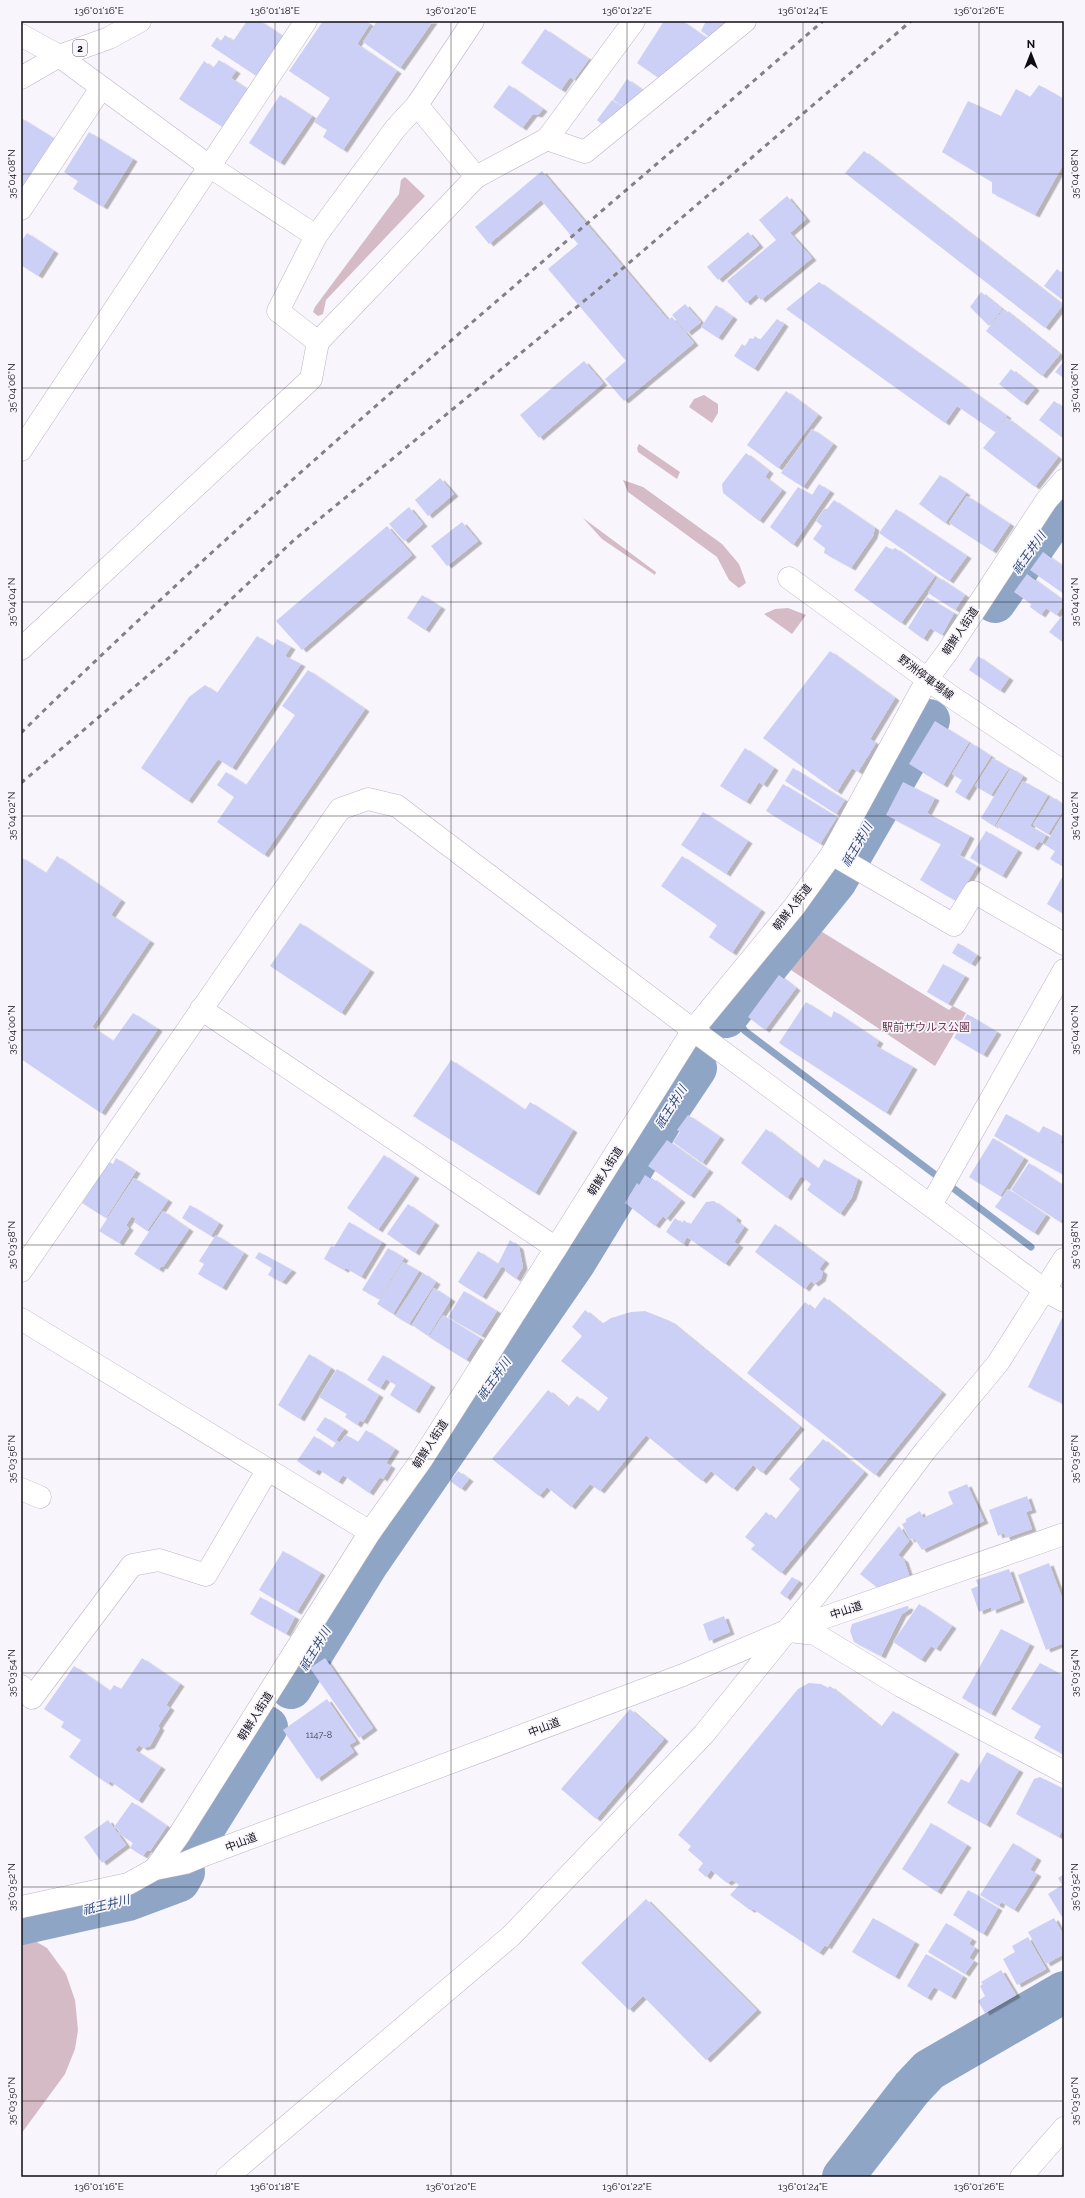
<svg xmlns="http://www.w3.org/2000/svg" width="1085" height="2198" font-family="Raleway,'Noto Sans JP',sans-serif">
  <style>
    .green { fill: #d5bbc6 }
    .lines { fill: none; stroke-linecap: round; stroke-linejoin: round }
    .stream { stroke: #8fa5c5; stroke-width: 7 }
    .river { stroke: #8fa5c5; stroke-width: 42 }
    .building { fill: #cdd0f6; filter: url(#shadow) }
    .minor-casing { stroke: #bdb5c8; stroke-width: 23 }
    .major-casing { stroke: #bdb5c8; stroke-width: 23 }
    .minor { stroke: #fff; stroke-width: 22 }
    .major { stroke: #fff; stroke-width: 22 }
    .rail { stroke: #838087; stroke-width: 3; stroke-dasharray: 5 5; stroke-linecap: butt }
    .ticks { fill: none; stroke: #0f0d13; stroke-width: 1; stroke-opacity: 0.45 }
    .labels { text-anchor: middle; stroke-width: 3.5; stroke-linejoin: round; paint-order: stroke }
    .number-label { font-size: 9px; fill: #3e3e4c }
    .shield { fill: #f8f5fc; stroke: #555359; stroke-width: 1 }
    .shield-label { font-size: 10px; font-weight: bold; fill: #0f0d13 }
    .street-label { font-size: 11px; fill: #0f0d13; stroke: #f8f5fc }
    .park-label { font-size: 11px; fill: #6a354e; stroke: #f8f5fc }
    .water-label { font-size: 12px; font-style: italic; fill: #2c4b77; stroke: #f8f5fc }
    .neatline { fill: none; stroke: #0f0d13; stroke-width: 1.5 }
    .ticks-label { font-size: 10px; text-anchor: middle; fill: #0f0d13 }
  </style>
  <defs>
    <filter id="shadow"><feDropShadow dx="4.5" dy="2.5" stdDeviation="0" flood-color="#0004"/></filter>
  </defs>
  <rect width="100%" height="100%" fill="#f8f5fc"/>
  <g class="green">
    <polygon points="405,177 425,196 326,300 323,314 318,316 313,312 315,307 399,194 401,180"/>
    <polygon points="704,395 718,404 718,413 712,423 689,407 694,399"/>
    <polygon points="639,444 680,472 677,479 638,452 637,448"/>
    <polygon points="623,480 643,487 722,544 739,564 746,583 739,588 729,580 717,557 628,492"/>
    <polygon points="583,518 656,572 655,575 602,539"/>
    <polygon points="788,608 806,615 792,634 764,614 775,609"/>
    <polygon points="814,927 949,1010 953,1006 966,1013 935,1066 779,962"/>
    <polygon points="21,1933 47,1948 66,1974 75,2000 78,2030 75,2049 65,2074 21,2134"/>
  </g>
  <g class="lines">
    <polyline class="stream" points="730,1010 745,1031 1031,1247"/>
    <g class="river">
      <polyline points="995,602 1064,503"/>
      <polyline points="726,1017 836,881 929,720"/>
      <polyline points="291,1688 368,1563 575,1262 664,1116 696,1068"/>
      <polyline points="193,1846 267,1727"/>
      <polyline points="21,1924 128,1900 179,1881 184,1872"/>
      <polyline points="843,2177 912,2088 929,2070 1064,1992"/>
    </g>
  </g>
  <g class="building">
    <polygon points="247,21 260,21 284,37 258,77 211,46 217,37 221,41 225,35 233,41"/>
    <polygon points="323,21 365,21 370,24 357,44 397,71 343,150 323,137 327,130 314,122 330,98 289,71"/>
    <polygon points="377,21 433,21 400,68 363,42"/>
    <polygon points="664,21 682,21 708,39 660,79 637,63"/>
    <polygon points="702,21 728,21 725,26 721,24 711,38 701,31 705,23"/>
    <polygon points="545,29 589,59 574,80 570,77 561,90 521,63"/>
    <polygon points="219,60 236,71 231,78 249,90 224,128 179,99 204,61 213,68"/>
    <polygon points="627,79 644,91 627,108 613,100"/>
    <polygon points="509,85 543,109 538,115 533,114 522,128 493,107"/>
    <polygon points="1039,85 1064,99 1064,163 1035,215 992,193 992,182 942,152 968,101 1001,116 1016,89 1030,97"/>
    <polygon points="280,95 312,116 280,163 249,143"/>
    <polygon points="612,100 626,109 605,127 597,120"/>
    <polygon points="21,118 55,139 21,190"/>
    <polygon points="89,132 133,159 103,207 73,189 78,181 64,172"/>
    <polygon points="864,151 1063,305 1045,328 845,173"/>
    <polygon points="542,171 668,320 672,317 694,343 624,401 605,379 626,361 548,269 578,244 541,200 489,244 475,227"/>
    <polygon points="787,196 806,219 790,233 812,258 761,300 756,294 746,303 727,281 776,240 759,220"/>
    <polygon points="748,232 759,245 718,280 707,267"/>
    <polygon points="27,233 54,251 38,276 21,265 21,242"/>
    <polygon points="1057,269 1064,275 1064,301 1044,286"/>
    <polygon points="819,282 1007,416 995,432 957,406 945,423 786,309"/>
    <polygon points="981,292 1002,309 989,326 970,307"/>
    <polygon points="685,304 701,322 687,333 672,315"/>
    <polygon points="716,305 733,317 718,338 701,327"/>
    <polygon points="1004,309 1060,354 1042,376 986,331"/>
    <polygon points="777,319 784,324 754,369 734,356 742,344 745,346 750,338 753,339 755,336 760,340"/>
    <polygon points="584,361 603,383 539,438 520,415"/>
    <polygon points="1064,361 1064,378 1055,372"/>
    <polygon points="1011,369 1035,388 1023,403 999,384"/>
    <polygon points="786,391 818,415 778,468 747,445"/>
    <polygon points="1054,401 1064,408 1064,439 1039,420"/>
    <polygon points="1007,418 1058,457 1035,487 983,448"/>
    <polygon points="812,429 833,444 803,487 781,473"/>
    <polygon points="746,453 769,471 765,477 782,490 759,521 723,493 722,484"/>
    <polygon points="940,475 966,493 945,523 919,504"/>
    <polygon points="440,478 454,494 428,516 415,500"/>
    <polygon points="819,484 830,491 793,545 770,527 798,487 812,495"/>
    <polygon points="967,496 1010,524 992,551 949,523"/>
    <polygon points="834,500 875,528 873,536 851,568 824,553 825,548 813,539 822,526 816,521 824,509 827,509"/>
    <polygon points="409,507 423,524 404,541 389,524"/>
    <polygon points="896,509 967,556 949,581 879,533"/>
    <polygon points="462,522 478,541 447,566 431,546"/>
    <polygon points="387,526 412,555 302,650 276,621"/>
    <polygon points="886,546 892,550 895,548 935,576 901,623 854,590"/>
    <polygon points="1043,552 1064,567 1064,594 1030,570"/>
    <polygon points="1027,574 1064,601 1064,605 1056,615 1046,608 1041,615 1030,607 1031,604 1014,592"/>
    <polygon points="938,577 965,595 955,610 928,593"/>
    <polygon points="422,595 441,607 425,630 407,618"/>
    <polygon points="927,597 954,613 942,635 930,628 923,639 908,628"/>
    <polygon points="1061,617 1064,619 1064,643 1049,632"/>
    <polygon points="257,636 273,646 277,639 291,647 285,656 301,664 232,768 218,759 188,801 141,768 189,697 205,685 217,693"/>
    <polygon points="830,651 895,698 870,739 876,743 858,772 852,768 837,792 763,738"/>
    <polygon points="978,656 1009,678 1000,691 969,670"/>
    <polygon points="308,670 365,709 264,855 217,822 234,797 217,785 226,772 246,785 295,715 282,706"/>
    <polygon points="935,721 969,742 943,785 909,764"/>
    <polygon points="971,743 991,756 965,798 955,792 962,780 952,774"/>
    <polygon points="745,748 774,768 763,785 759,782 746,802 720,786"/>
    <polygon points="993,758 1009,768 991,795 975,786"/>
    <polygon points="793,768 845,800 836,814 785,781"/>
    <polygon points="1011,768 1023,776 994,826 981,818"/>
    <polygon points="1023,781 1048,795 1030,826 1046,835 1042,843 1039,841 1034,848 996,826"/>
    <polygon points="903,782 935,798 927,813 970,836 960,855 951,851 977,866 956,901 920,880 941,844 886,815"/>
    <polygon points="783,784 837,817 820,844 766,811"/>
    <polygon points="1051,796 1064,806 1064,809 1048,834 1033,825"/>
    <polygon points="703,812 748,841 726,874 681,845"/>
    <polygon points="1064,813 1064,867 1050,859 1055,851 1045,845"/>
    <polygon points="986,831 1018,850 1002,876 970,858"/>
    <polygon points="57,856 121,900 111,915 150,941 92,1027 113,1041 133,1013 158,1029 101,1113 21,1059 21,857 46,873"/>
    <polygon points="682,856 761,910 732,953 709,937 717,925 661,886"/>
    <polygon points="1064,874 1064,914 1047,904"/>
    <polygon points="300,923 370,970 341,1013 270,966"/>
    <polygon points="958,943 977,955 971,964 952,953"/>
    <polygon points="943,964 965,976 948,1004 927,992"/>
    <polygon points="779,975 796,988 765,1030 748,1017"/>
    <polygon points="806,1002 831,1018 834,1011 879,1041 876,1046 913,1067 886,1113 779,1043"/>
    <polygon points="967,1014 997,1032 983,1055 954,1038"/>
    <polygon points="451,1060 525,1110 530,1102 573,1130 535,1193 413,1116"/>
    <polygon points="1006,1114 1039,1133 1043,1126 1064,1137 1060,1143 1064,1145 1064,1175 994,1136"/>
    <polygon points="688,1115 720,1137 702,1163 673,1142 680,1132 677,1130"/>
    <polygon points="766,1129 818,1169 824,1159 858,1179 852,1197 840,1214 807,1190 811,1184 801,1176 787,1198 741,1163"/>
    <polygon points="993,1138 1024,1158 1000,1196 969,1177"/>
    <polygon points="667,1140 709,1170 690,1196 648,1166"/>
    <polygon points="384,1155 415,1176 378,1230 347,1208"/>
    <polygon points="116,1158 136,1171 106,1218 82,1203 109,1162 113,1164"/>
    <polygon points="1029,1163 1064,1186 1064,1216 1060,1222 1011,1190"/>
    <polygon points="645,1175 651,1179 652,1178 681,1200 666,1219 663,1216 655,1226 625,1203 637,1183 639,1185"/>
    <polygon points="134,1178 168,1200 147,1231 134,1222 136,1219 132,1216 126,1225 129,1228 119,1243 99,1231"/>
    <polygon points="1008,1189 1046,1215 1034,1233 995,1207"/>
    <polygon points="714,1201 737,1218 736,1221 744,1227 734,1242 739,1245 725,1264 687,1237 683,1244 666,1232 675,1218 682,1223 684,1220 690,1225 706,1202"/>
    <polygon points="408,1204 435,1223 415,1253 387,1234"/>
    <polygon points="190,1205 219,1223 211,1236 182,1218"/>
    <polygon points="163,1211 189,1229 163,1267 161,1266 159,1270 134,1254"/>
    <polygon points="349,1222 382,1242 361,1277 346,1268 344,1270 324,1259 331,1246 334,1247"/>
    <polygon points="775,1224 825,1261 819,1269 823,1272 821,1279 814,1284 811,1281 805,1289 755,1252"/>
    <polygon points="216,1235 244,1253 222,1288 198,1274 204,1264 199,1261"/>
    <polygon points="510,1240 519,1247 523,1267 516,1279 505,1271 506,1269 502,1266 482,1297 458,1282 478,1251 498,1264"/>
    <polygon points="388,1248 404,1258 379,1299 362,1290"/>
    <polygon points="259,1252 292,1270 282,1282 268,1275 272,1268 255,1258"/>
    <polygon points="403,1262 419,1271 393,1314 377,1304"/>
    <polygon points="423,1273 436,1282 409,1324 395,1316"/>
    <polygon points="434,1288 451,1299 428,1336 412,1325"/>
    <polygon points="464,1291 497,1311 481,1336 448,1317"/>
    <polygon points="824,1297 942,1392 875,1475 747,1373 805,1302 814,1310"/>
    <polygon points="585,1310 602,1324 611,1318 631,1312 645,1311 670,1321 800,1427 762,1473 753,1465 733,1489 711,1471 702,1481 646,1435 600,1491 590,1484 571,1507 547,1487 539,1496 492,1459 548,1390 568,1407 577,1396 598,1412 608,1398 561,1361 582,1336 572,1327"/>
    <polygon points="443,1315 480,1338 466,1360 429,1337"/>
    <polygon points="1062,1318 1064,1319 1064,1404 1028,1387"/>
    <polygon points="309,1354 331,1368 300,1419 278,1405"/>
    <polygon points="383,1355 431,1385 415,1411 390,1395 396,1385 386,1379 380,1388 367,1380"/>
    <polygon points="337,1369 379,1395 363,1422 360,1420 357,1425 345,1417 347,1414 319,1397"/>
    <polygon points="325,1417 344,1429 336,1440 340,1443 346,1435 358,1442 366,1430 395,1449 386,1463 391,1466 383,1479 380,1477 369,1493 343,1475 338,1482 318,1469 315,1473 297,1461 314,1436 332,1448 336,1443 316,1430"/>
    <polygon points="823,1439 864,1472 781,1573 751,1549 755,1545 745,1537 766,1512 775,1520 800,1489 789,1479"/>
    <polygon points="458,1471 469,1479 461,1489 450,1481"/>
    <polygon points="967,1484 984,1521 922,1550 914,1538 910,1540 902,1524 906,1522 906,1519 920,1511 923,1518 953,1504 948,1492"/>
    <polygon points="1027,1496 1032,1510 1026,1512 1032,1529 1006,1538 1004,1533 998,1536 989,1510"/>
    <polygon points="899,1526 909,1541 898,1555 904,1560 910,1578 879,1589 860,1574"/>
    <polygon points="283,1551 321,1573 297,1612 259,1590"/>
    <polygon points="1049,1563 1064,1603 1064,1643 1046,1650 1018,1575"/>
    <polygon points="1009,1569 1020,1600 992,1611 991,1607 979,1612 971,1589 978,1586 976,1580"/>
    <polygon points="792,1577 799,1581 786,1598 780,1593"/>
    <polygon points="260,1597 295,1617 286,1634 250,1614"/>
    <polygon points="919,1604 952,1626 936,1649 931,1646 921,1660 893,1642"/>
    <polygon points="907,1606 909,1607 907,1611 902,1614 881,1656 854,1642 850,1631 852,1624"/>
    <polygon points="724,1616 730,1632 709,1641 703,1624"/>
    <polygon points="1001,1629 1030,1644 991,1714 962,1698"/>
    <polygon points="142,1658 180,1684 166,1705 170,1708 158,1726 160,1728 150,1746 143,1748 139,1745 135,1750 161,1767 138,1801 110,1781 108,1784 69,1757 81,1740 61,1727 64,1722 44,1709 74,1666 110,1691 114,1685 121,1689"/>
    <polygon points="325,1658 373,1728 359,1738 310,1668"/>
    <polygon points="1040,1663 1064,1676 1064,1755 1034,1738 1041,1726 1011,1709"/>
    <polygon points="809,1683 821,1684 828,1688 830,1686 881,1727 893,1711 955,1752 827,1947 825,1945 819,1953 753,1909 750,1910 730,1895 739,1885 732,1880 727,1883 711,1870 706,1877 698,1870 703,1863 688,1850 691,1846 678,1835 798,1689"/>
    <polygon points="327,1699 356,1741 349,1745 354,1752 317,1779 283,1730"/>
    <polygon points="630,1709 664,1739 596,1819 561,1789"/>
    <polygon points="987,1752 1019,1770 986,1825 947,1803 961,1779 969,1783"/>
    <polygon points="1040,1777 1064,1789 1064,1827 1059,1837 1016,1814 1034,1779"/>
    <polygon points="132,1802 167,1826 150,1851 147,1850 143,1856 130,1848 133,1843 118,1833 120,1831 114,1827"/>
    <polygon points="108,1820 126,1845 102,1863 84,1837"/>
    <polygon points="931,1823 967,1845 937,1892 902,1869"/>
    <polygon points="1013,1843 1037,1858 1030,1870 1037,1874 1014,1910 1001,1902 999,1906 980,1895"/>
    <polygon points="1064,1874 1064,1915 1062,1917 1048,1894 1062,1885 1058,1878"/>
    <polygon points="968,1890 998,1908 983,1934 953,1915"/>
    <polygon points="646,1899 757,2010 706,2060 643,1996 629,2010 581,1963"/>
    <polygon points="873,1918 915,1942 895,1977 852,1952"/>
    <polygon points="1054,1918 1064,1936 1064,1954 1046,1964 1028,1932"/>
    <polygon points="946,1923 972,1939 969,1944 975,1948 969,1958 974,1961 965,1974 928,1952"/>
    <polygon points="1028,1937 1046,1969 1017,1985 1003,1959 1015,1952 1012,1946"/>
    <polygon points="926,1954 963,1976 951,1997 934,1987 927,1998 907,1986"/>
    <polygon points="1001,1970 1016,1995 985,2013 978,2001 985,1996 980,1986 983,1984 981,1982"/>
  </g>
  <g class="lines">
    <defs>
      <g id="minor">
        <polyline points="21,35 59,56 209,166 316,236"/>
        <polyline points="417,105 473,21"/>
        <polyline points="547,139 585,152 745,21"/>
        <polyline points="21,209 101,88"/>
        <polyline points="318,342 278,311 316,236 395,129 417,105 476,177"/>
        <polyline points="21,450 306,21"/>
        <polyline points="21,649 311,379 318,342 476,177 547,139 634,21"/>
        <polyline points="832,854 954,925 974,892 1064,944"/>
        <polyline points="201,1009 556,1248"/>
        <polyline points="931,1205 1064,970"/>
        <polyline points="21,1271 340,809 368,799 397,806 693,1030 1046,1291 1064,1301"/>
        <polyline points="21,1319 370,1532"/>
        <polyline points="21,1489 40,1497"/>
        <polyline points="789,1631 815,1634 901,1686 1064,1772"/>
        <polyline points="21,1686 32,1698 132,1565 159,1560 206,1575 268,1469"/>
        <polyline points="155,1869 179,1835 370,1532 422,1459 556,1248 693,1030 794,907 832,854 928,678 948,651 1046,501 1064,480"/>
        <polyline points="21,1907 128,1884 155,1869 185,1863 202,1856 683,1675 786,1631 1064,1534"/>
        <polyline points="227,2177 511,1936 704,1734 828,1580 925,1451 998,1363 1064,1259"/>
        <polyline points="1021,2177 1064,2128"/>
      </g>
      <g id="major">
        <polyline points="21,78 59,56 109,38 140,21"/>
        <polyline points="789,578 949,695 1064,772"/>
      </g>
    </defs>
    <use href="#minor" class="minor-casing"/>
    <use href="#major" class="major-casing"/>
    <use href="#minor" class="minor"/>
    <use href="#major" class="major"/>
    <g class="rail">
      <path d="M 21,733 C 276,482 553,255 823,21"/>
      <polyline points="21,783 171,656 294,540 601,287 911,21"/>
    </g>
  </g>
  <path class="ticks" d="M 99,21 L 99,2177M 275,21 L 275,2177M 451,21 L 451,2177M 627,21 L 627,2177M 803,21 L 803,2177M 979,21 L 979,2177M 21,174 L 1064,174M 21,388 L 1064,388M 21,602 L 1064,602M 21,816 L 1064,816M 21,1030 L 1064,1030M 21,1245 L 1064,1245M 21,1459 L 1064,1459M 21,1673 L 1064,1673M 21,1887 L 1064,1887M 21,2101 L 1064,2101"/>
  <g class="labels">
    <g class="number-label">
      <text x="319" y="1738">1147-8</text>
    </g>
    <rect class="shield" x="73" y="40" width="14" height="16" rx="3"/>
    <g class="shield-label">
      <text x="80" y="52">2</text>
    </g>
    <g class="street-label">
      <text transform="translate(960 631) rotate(-56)" y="4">朝鮮人街道</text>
      <text transform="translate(926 677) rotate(37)" y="4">野洲停車場線</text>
      <text transform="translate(792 907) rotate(-52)" y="4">朝鮮人街道</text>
      <text transform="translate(605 1171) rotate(-58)" y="4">朝鮮人街道</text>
      <text transform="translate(430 1444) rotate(-57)" y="4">朝鮮人街道</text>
      <text transform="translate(846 1610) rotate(-18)" y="4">中山道</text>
      <text transform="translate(255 1716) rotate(-58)" y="4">朝鮮人街道</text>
      <text transform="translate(544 1727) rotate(-21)" y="4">中山道</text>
      <text transform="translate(241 1842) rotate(-21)" y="4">中山道</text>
    </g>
    <g class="park-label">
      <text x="926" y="1031">駅前ザウルス公園</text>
    </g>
    <g class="water-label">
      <text transform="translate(1029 553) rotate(-55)" y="4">祇王井川</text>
      <text transform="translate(857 845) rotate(-60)" y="4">祇王井川</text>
      <text transform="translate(671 1107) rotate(-58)" y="4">祇王井川</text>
      <text transform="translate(494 1379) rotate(-55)" y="4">祇王井川</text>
      <text transform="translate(315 1649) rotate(-59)" y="4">祇王井川</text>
      <text transform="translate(106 1905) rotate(-14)" y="4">祇王井川</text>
    </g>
  </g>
  <rect width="1085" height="2198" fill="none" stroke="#f8f5fc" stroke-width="44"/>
  <g transform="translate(1031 54)" stroke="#f8f5fc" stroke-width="3" paint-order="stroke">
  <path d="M0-3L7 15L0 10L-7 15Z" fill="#0f0d13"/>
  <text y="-6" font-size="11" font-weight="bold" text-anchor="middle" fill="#0f0d13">N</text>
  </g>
  <rect x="22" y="22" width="1041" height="2154" class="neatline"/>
  <g class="ticks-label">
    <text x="99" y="14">136°01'16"E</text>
    <text x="275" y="14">136°01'18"E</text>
    <text x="451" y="14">136°01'20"E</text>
    <text x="627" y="14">136°01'22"E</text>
    <text x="803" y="14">136°01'24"E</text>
    <text x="979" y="14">136°01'26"E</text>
    <text transform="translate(11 174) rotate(-90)" y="4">35°04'08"N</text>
    <text transform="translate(1074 174) rotate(-90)" y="4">35°04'08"N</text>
    <text transform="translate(11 388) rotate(-90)" y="4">35°04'06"N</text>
    <text transform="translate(1074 388) rotate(-90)" y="4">35°04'06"N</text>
    <text transform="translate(11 602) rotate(-90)" y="4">35°04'04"N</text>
    <text transform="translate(1074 602) rotate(-90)" y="4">35°04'04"N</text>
    <text transform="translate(11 816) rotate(-90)" y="4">35°04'02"N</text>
    <text transform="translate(1074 816) rotate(-90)" y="4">35°04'02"N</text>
    <text transform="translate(11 1030) rotate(-90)" y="4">35°04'00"N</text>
    <text transform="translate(1074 1030) rotate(-90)" y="4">35°04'00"N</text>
    <text transform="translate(11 1245) rotate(-90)" y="4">35°03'58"N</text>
    <text transform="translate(1074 1245) rotate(-90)" y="4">35°03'58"N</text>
    <text transform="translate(11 1459) rotate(-90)" y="4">35°03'56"N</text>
    <text transform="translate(1074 1459) rotate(-90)" y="4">35°03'56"N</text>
    <text transform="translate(11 1673) rotate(-90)" y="4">35°03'54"N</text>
    <text transform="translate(1074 1673) rotate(-90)" y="4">35°03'54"N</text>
    <text transform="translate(11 1887) rotate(-90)" y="4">35°03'52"N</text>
    <text transform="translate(1074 1887) rotate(-90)" y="4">35°03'52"N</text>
    <text transform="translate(11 2101) rotate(-90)" y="4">35°03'50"N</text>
    <text transform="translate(1074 2101) rotate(-90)" y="4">35°03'50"N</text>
    <text x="99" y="2190">136°01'16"E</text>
    <text x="275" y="2190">136°01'18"E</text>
    <text x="451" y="2190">136°01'20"E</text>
    <text x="627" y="2190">136°01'22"E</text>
    <text x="803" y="2190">136°01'24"E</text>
    <text x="979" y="2190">136°01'26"E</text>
  </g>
</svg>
